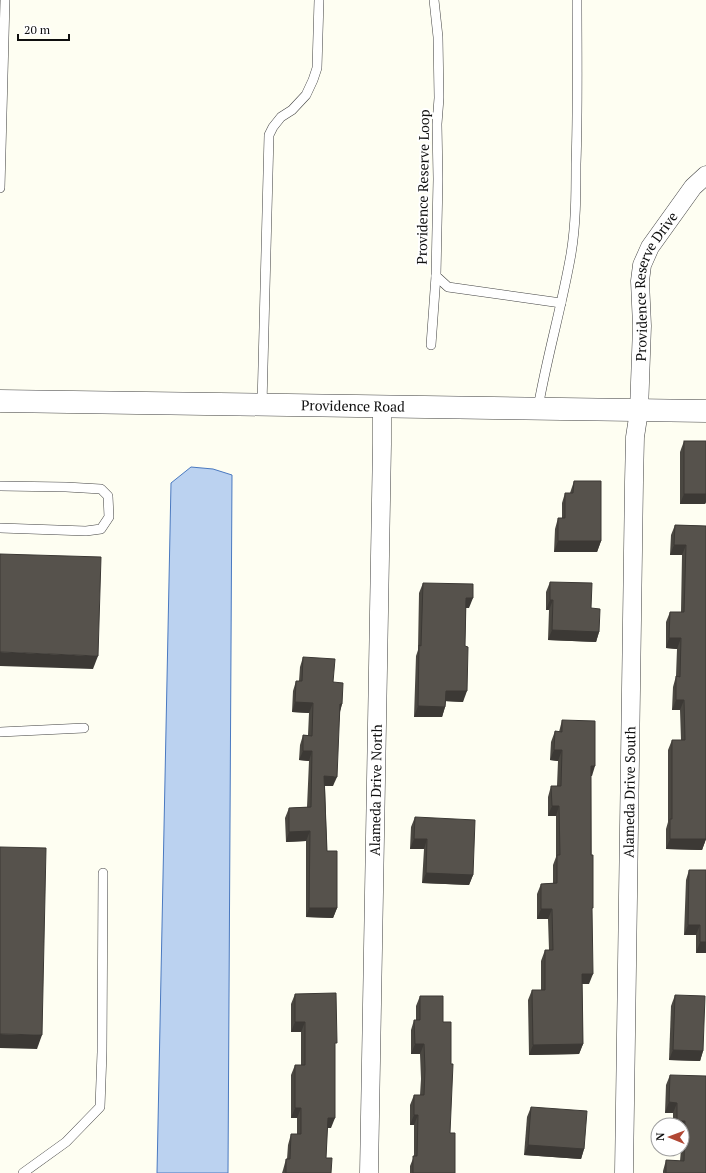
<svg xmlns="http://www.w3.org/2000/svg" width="706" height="1173" font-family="'PT Serif',serif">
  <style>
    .water { fill: #bbd2f0; stroke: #4a79c0 }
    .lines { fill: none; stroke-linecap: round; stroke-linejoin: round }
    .service-casing { stroke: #424242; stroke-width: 10 }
    .minor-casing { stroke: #424242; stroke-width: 19 }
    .tertiary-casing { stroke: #424242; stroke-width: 23 }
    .service { stroke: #fff; stroke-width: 9 }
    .minor { stroke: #fff; stroke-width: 18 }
    .tertiary { stroke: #fff; stroke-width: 22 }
    .wall { fill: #4a4741 }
    .shaded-wall { fill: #3c3935 }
    .building { fill: #56524c; stroke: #3c3935 }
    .labels { text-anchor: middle; stroke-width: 4; stroke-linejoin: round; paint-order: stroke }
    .street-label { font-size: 14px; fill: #0f0f0f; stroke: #fff }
  </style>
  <rect width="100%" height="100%" fill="#fefef2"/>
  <polygon class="water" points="191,467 213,469 232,475 228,1173 157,1173 171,483"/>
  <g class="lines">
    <defs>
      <g id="service">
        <polyline points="434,0 438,37 439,98 437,124 438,179 436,276 448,287 561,303"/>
        <polyline points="0,188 5,0"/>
        <polyline points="431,345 436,276"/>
        <polyline points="262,405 269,135 273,127 281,117 292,110 306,95 313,80 317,68 319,0"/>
        <path d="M 538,408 C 547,356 562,306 571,254 C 576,224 576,194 576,164 C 578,109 577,55 577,0"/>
        <polyline points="0,486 66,487 101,489 108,496 109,517 101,529 86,531 0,528"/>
        <polyline points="0,732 84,728"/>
        <polyline points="23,1173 66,1142 100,1107 102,1052 103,873"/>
      </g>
      <g id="minor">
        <path id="s1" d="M 369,1173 L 382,444 L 382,407"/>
        <path id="s2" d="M 624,1173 L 634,482 L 635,437 L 639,411 L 642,326 L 640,281 L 642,265 L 650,247 L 693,187 L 706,175"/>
      </g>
      <g id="tertiary">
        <path id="s3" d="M 0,401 L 706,411"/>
      </g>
    </defs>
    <use href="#service" class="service-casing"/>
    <use href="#minor" class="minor-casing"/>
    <use href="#tertiary" class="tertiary-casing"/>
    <use href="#service" class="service"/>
    <use href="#minor" class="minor"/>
    <use href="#tertiary" class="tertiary"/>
  </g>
  <g class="wall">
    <polygon points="684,441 706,441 706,502 705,504 680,504 680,452"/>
    <polygon points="574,481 601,541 597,552 554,552 555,529 558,518 562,518 562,503 565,493 570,493"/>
    <polygon points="675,525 706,526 706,839 702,850 666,849 666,829 668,822 668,750 672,740 681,740 680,710 672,710 673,687 676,676 677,649 666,648 666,622 670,612 681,612 682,555 670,555 671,535"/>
    <polygon points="550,582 591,608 599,632 596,642 548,640 549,610 546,610 546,592"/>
    <polygon points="423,583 469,608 466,608 463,702 446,701 445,707 442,717 414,717 416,656 418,650 419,593"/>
    <polygon points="303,657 333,682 342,704 340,712 333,786 325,786 327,851 337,908 333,918 306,917 306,841 286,842 285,818 289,808 307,807 309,761 299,760 300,745 303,735 308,735 309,713 292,712 293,691 296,681 299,681 300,667"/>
    <polygon points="562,720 592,776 591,776 592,912 589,984 582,984 583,1044 579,1054 529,1055 528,1000 532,990 541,990 541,961 545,950 549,950 548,919 537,919 537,894 541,884 553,883 553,865 556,857 556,816 548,816 548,797 551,786 557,786 558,761 550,760 551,742 555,731 559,732"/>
    <polygon points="415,817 473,875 469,885 422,883 424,849 410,849 411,827"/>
    <polygon points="689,870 706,870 706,953 696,953 696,935 684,935 686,880"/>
    <polygon points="295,994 335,1048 331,1128 327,1128 326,1158 331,1173 282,1173 283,1170 286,1159 287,1159 288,1145 291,1134 297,1134 297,1118 291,1118 291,1075 295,1065 301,1065 301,1032 291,1032 291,1004"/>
    <polygon points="675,995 703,1051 700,1061 669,1060 671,1006"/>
    <polygon points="420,996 443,1022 450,1133 455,1173 410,1173 410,1166 414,1156 414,1125 410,1125 410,1105 414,1095 420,1095 421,1079 420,1054 411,1054 411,1030 414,1020 416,1020 416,1006"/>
    <polygon points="670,1075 706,1173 663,1173 663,1171 666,1160 680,1161 681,1149 682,1149 682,1125 673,1125 673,1113 665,1113 666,1085"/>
    <polygon points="531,1107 584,1149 581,1159 524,1155 527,1117"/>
  </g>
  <g class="shaded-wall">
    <polygon points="684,494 706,494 706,502 705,504 680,504"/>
    <polygon points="558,541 601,541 597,552 554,552"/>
    <polygon points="674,545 686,545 682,555 670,555"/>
    <polygon points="466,598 473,598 469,608 463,608"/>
    <polygon points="550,600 553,600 549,610 546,610"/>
    <polygon points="552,630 599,632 596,642 548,640"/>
    <polygon points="669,638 681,638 677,649 666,648"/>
    <polygon points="0,652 98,656 93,669 0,666"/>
    <polygon points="446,691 467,691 463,702 442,701"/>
    <polygon points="676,700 684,700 680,710 672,710"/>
    <polygon points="295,702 313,703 309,713 292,712"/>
    <polygon points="340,704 342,704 339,714"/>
    <polygon points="418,706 445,707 442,717 414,717"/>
    <polygon points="554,750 562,750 558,761 550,760"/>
    <polygon points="303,751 312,751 309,761 299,760"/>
    <polygon points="591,766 595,766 592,776 587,776"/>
    <polygon points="324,776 337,777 333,786 321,786"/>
    <polygon points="552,806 559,806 556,816 548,816"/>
    <polygon points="310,831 306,841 286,842 289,832"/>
    <polygon points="414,839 427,839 424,849 410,849"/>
    <polygon points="670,839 706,839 702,850 666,849"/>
    <polygon points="426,873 473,875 469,885 422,883"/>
    <polygon points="309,908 337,908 333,918 306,917"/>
    <polygon points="541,909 552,909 548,919 537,919"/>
    <polygon points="688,925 700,925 696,935 684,935"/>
    <polygon points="700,942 706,942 706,953 696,953"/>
    <polygon points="582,974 593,974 589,984 579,984"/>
    <polygon points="295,1022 305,1022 301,1032 291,1032"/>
    <polygon points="0,1034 42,1035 37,1049 0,1048"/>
    <polygon points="415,1044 424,1044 420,1054 411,1054"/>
    <polygon points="583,1044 579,1054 529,1055 533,1045"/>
    <polygon points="673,1050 703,1051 700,1061 669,1060"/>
    <polygon points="669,1102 677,1103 673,1113 665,1113"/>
    <polygon points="295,1108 301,1108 297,1118 291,1118"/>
    <polygon points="414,1115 418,1115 414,1125 410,1125"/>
    <polygon points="328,1118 335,1118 331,1128 324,1128"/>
    <polygon points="677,1121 685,1121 682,1130 682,1125 675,1125"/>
    <polygon points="528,1145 584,1149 581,1159 524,1155"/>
  </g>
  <g class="building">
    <rect x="684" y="441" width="22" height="53"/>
    <polygon points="574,481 601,481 601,541 558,541 558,518 565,518 565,493 573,493"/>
    <polygon points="675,525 706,526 706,839 670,839 670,819 672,819 672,740 685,740 684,700 676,700 676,676 680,677 681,638 669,638 670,612 684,612 686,545 674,545"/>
    <polygon points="0,554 101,557 98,656 0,652"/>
    <polygon points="550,582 592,583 591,608 600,609 599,632 552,630 553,600 550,600"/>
    <polygon points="423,583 473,584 473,598 466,598 465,646 468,647 467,691 446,691 445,707 418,706 419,645 421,646"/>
    <polygon points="303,657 335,659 333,682 343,683 342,704 340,704 337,777 324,776 327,851 337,851 337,908 309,908 310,831 289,832 289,808 311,807 312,751 303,751 303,735 312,736 313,703 295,702 296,681 302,681"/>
    <polygon points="562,720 595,721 595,766 591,766 591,855 593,855 593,908 592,908 593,974 582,974 583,1044 533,1045 532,990 545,990 545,950 553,950 552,909 541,909 541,884 557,883 557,855 560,855 559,806 552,806 551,786 561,786 562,750 554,750 555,731 562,732"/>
    <polygon points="415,817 475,820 473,875 426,873 427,839 414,839"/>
    <polygon points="0,847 46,848 42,1035 0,1034"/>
    <polygon points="689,870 706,870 706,942 700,942 700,925 688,925"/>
    <polygon points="336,993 337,1043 335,1043 335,1118 328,1118 326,1158 332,1158 331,1173 286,1173 286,1159 290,1159 291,1134 301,1134 301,1108 295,1108 295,1065 305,1065 305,1022 295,1022 295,994"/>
    <polygon points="675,995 705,996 703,1051 673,1050"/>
    <polygon points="420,996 443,996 443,1022 451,1022 451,1064 453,1064 450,1133 455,1133 455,1173 413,1173 413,1156 417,1156 418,1115 414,1115 414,1095 424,1095 425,1069 424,1044 415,1044 414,1020 420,1020"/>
    <polygon points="670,1075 706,1076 706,1173 666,1173 666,1160 684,1161 685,1121 677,1121 677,1103 669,1102"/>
    <polygon points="531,1107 587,1111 584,1149 528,1145"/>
  </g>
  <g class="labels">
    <g class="street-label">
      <text transform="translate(423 187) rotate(-89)" y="5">Providence Reserve Loop</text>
      <text dy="5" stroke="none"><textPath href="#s2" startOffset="891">Providence Reserve Drive</textPath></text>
      <text dy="5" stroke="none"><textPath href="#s3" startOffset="353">Providence Road</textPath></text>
      <text dy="5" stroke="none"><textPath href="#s1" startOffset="383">Alameda Drive North</textPath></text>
      <text dy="5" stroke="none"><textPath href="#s2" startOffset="381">Alameda Drive South</textPath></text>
    </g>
  </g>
  <g transform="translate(670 1137) rotate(271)"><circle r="19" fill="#ffffff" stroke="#9f9f9f"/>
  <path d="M0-3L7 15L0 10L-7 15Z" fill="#b14734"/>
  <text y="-6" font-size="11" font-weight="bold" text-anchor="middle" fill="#0f0f0f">N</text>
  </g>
  <path d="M18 34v6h51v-6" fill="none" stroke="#0f0f0f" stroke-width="2"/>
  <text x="24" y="34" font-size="12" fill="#0f0f0f" stroke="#ffffff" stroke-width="3" paint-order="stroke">20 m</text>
</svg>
